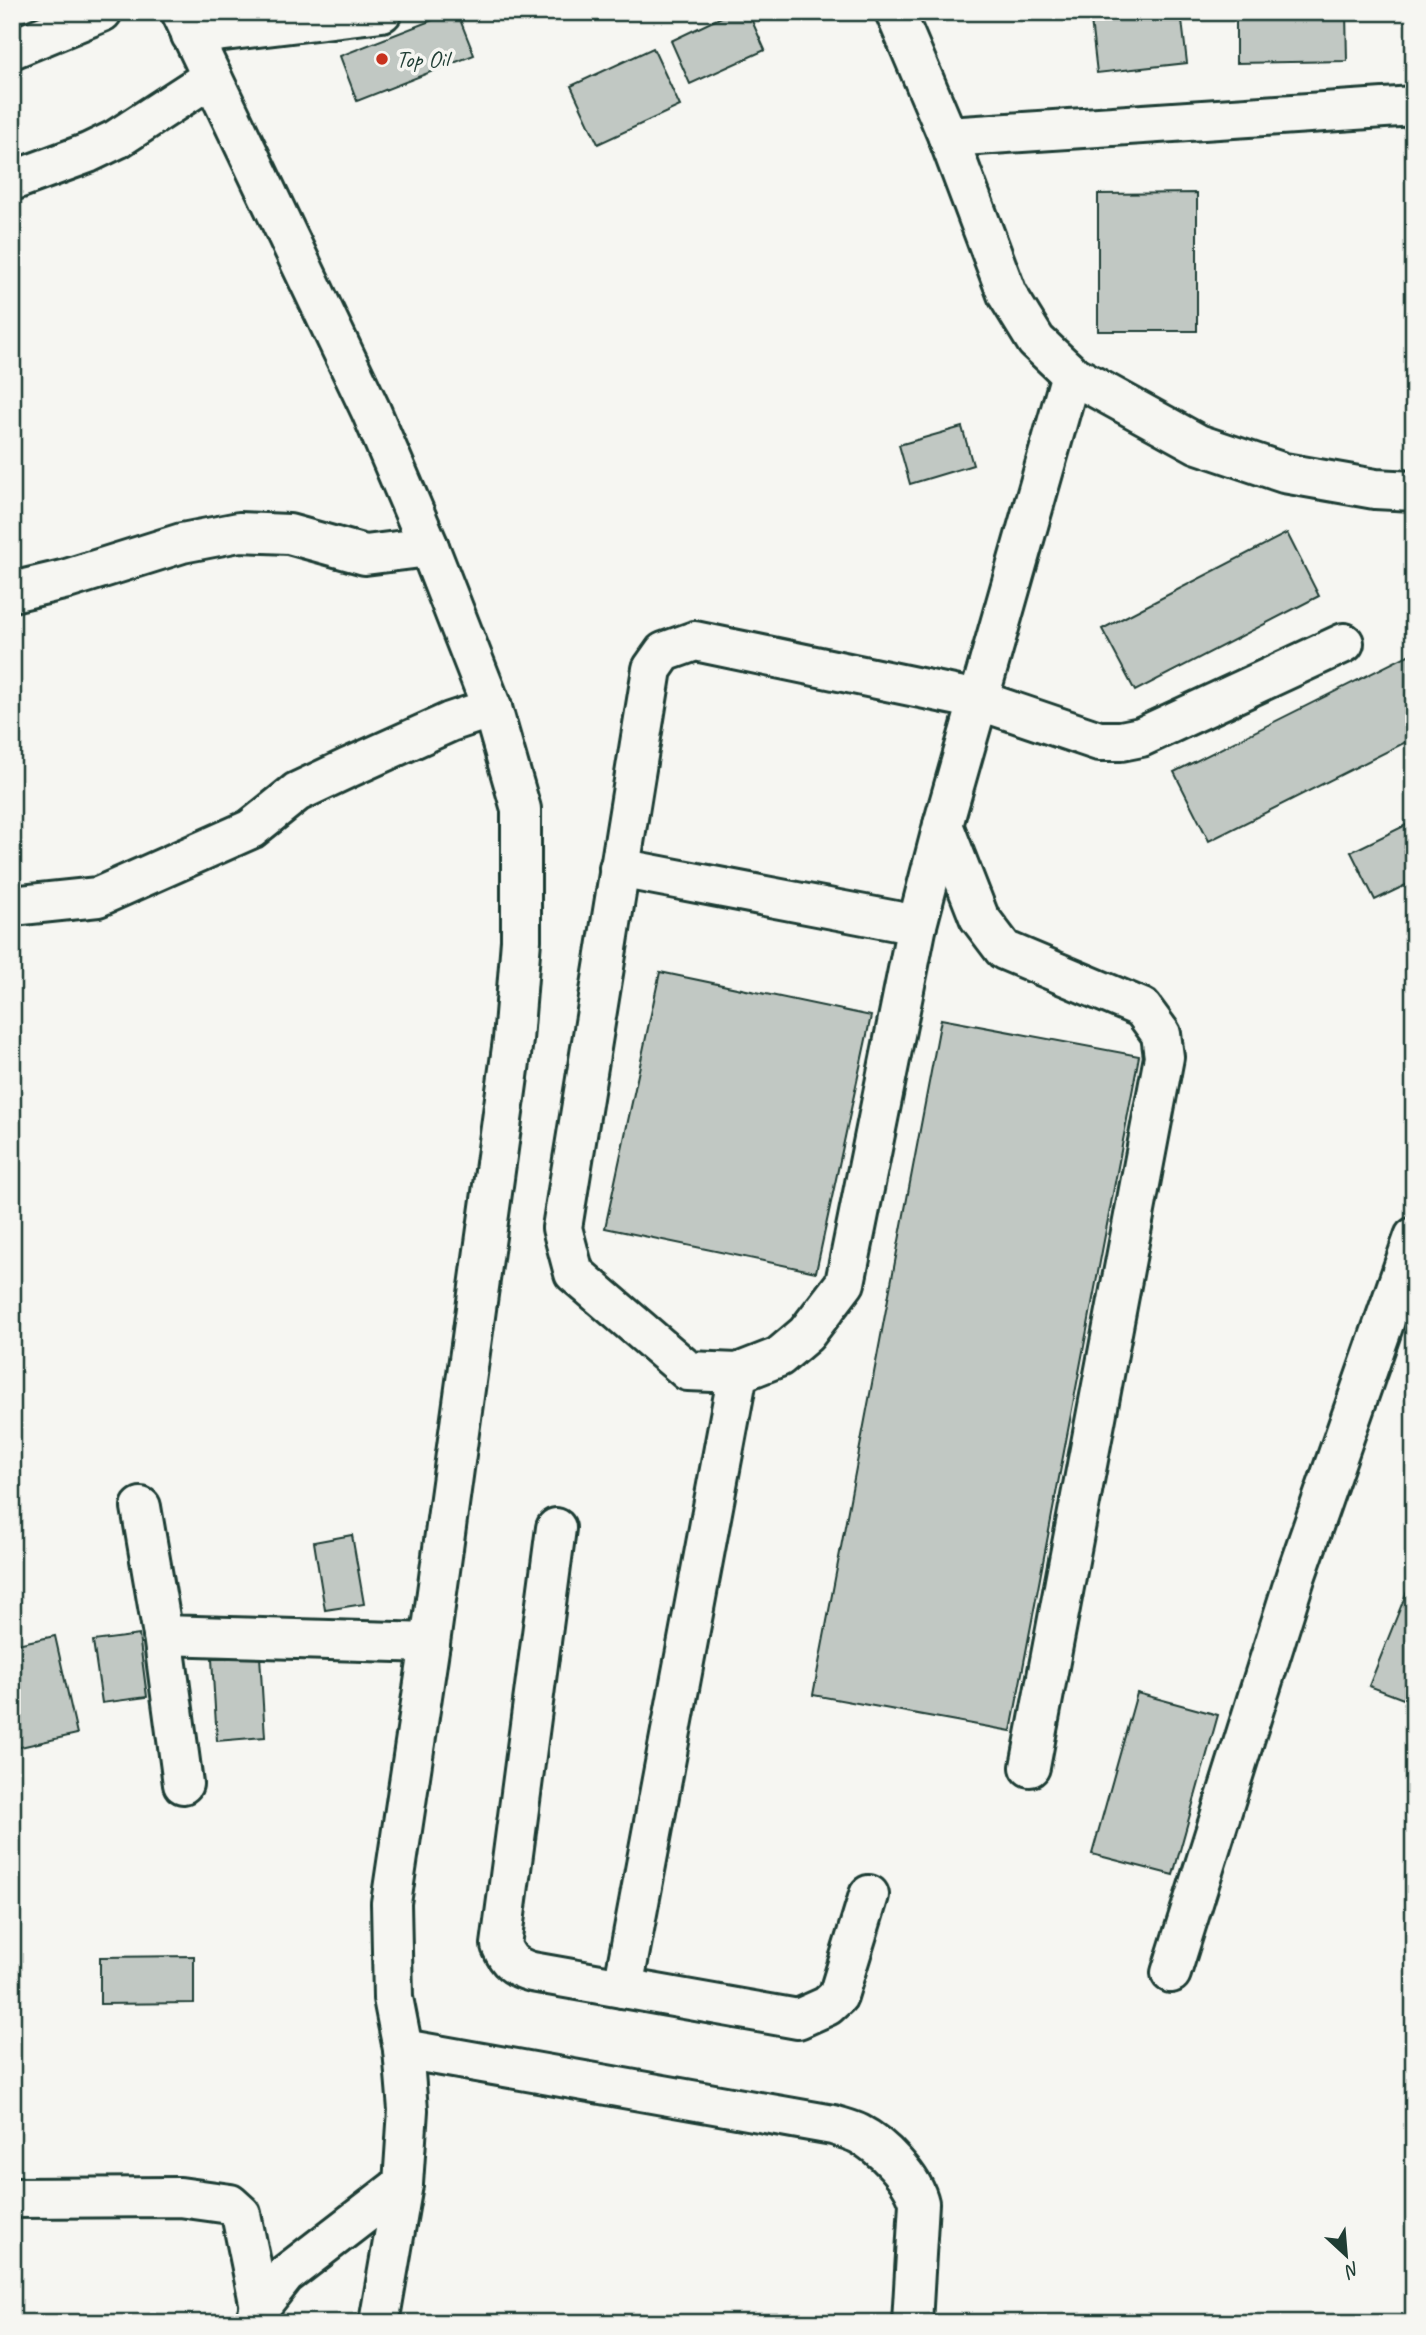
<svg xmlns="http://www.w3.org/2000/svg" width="1426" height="2335" font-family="Caveat,sans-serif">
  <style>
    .building { fill: #c1c8c3; stroke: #1f3d34; stroke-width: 2 }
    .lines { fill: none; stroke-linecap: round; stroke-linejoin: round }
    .minor-casing { stroke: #1f3d34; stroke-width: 44 }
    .highway-casing { stroke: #1f3d34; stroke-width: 44 }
    .minor { stroke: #f6f6f2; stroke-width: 38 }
    .highway { stroke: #f6f6f2; stroke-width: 38 }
    .poi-dot { fill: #c8321e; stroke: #f6f6f2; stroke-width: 2.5 }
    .labels { text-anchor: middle; stroke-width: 7; stroke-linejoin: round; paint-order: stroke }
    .poi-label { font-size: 24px; fill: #1f3d34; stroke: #f6f6f2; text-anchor: start }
  </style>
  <rect width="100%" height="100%" fill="#f6f6f2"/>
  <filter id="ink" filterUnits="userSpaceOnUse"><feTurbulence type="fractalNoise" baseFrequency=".0143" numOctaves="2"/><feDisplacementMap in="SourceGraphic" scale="14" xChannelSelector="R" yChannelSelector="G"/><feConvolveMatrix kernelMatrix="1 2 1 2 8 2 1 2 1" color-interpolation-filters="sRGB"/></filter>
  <g filter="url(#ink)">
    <g class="building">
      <polygon points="453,12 457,12 474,55 357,101 340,56"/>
      <polygon points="732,12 748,12 765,50 690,84 671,41"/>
      <polygon points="1090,12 1181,12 1187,63 1097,73"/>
      <polygon points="1236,12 1346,12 1347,61 1236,63"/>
      <polygon points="653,48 680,106 598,144 571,86"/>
      <polygon points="1197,193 1197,331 1098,331 1098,194"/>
      <polygon points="962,427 973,465 910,484 899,445"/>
      <polygon points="1287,533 1319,596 1135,691 1102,629"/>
      <polygon points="1414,652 1414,738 1209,841 1174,772"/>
      <polygon points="1414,821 1414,881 1375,900 1351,852"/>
      <polygon points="660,972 871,1016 816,1272 605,1228"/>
      <polygon points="941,1019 1139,1056 1011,1731 813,1695"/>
      <polygon points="352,1535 364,1604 325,1610 314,1542"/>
      <polygon points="1414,1574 1414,1703 1369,1686"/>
      <polygon points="139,1635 147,1697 102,1703 93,1641"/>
      <polygon points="55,1636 77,1734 12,1749 12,1645"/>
      <polygon points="260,1656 265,1737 217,1741 212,1659"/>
      <polygon points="1137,1693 1218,1715 1173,1875 1092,1854"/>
      <polygon points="194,1956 194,2003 100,2004 100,1957"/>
    </g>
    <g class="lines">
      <defs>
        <g id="minor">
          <polyline points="181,12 371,411 429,547 492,708 521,809 521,940 513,1040 430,1643 391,1903 393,1998 403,2049 408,2110 403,2184 379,2323"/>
          <polyline points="895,12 948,137 1007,294 1036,341 1071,374 1198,444 1284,473 1375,489 1414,491"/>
          <polyline points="191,35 382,12"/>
          <polyline points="948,137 1414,106"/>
          <polyline points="12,181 88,153 117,139 212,77"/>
          <polyline points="1071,374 943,825 917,925 845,1283 806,1334 779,1357 738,1373 688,1371 574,1273 562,1228 652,669 664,652 695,641 978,700 1099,741 1121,741 1141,737 1344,643"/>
          <polyline points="12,592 67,579 182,543 239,532 289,534 365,555 429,547"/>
          <polyline points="943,825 979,917 1004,950 1142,1008 1161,1034 1164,1057 1030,1767"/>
          <polyline points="619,868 917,925"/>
          <polyline points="12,906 98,897 251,829 297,792 348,768 450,722 492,708"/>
          <polyline points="141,1507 163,1635 430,1643"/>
          <path d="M 556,1528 L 501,1945 C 508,1962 515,1967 532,1972 L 798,2019 L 827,2006 L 838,1996 L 869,1895"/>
          <polyline points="163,1635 183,1784"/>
          <polyline points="1171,1973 1296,1575 1414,1237"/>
          <polyline points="623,1988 738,1373"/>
          <path d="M 403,2049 L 833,2125 C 842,2128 851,2130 859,2134 C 881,2145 914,2179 919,2203 L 912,2323"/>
          <polyline points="12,2198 180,2197 230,2204 241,2214 260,2307"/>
          <polyline points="255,2323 260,2307 285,2275 403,2184"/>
        </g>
        <polyline id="highway" points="12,49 102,12"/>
      </defs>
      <use href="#minor" class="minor-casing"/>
      <use href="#highway" class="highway-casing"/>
      <use href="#minor" class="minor"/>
      <use href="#highway" class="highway"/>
    </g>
  </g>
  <circle class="poi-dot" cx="382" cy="59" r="7"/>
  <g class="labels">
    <g class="poi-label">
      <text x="396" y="67">Top Oil</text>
    </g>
  </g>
  <rect width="1426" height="2335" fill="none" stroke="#f6f6f2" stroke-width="42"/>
  <rect x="21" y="21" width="1384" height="2293" fill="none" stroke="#1f3d34" stroke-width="2.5" filter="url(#ink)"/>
  <g transform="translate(1346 2255) rotate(154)" stroke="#f6f6f2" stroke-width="5" paint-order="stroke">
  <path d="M0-5L12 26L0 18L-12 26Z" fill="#1f3d34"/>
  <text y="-10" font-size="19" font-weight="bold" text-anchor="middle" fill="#1f3d34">N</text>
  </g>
</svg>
